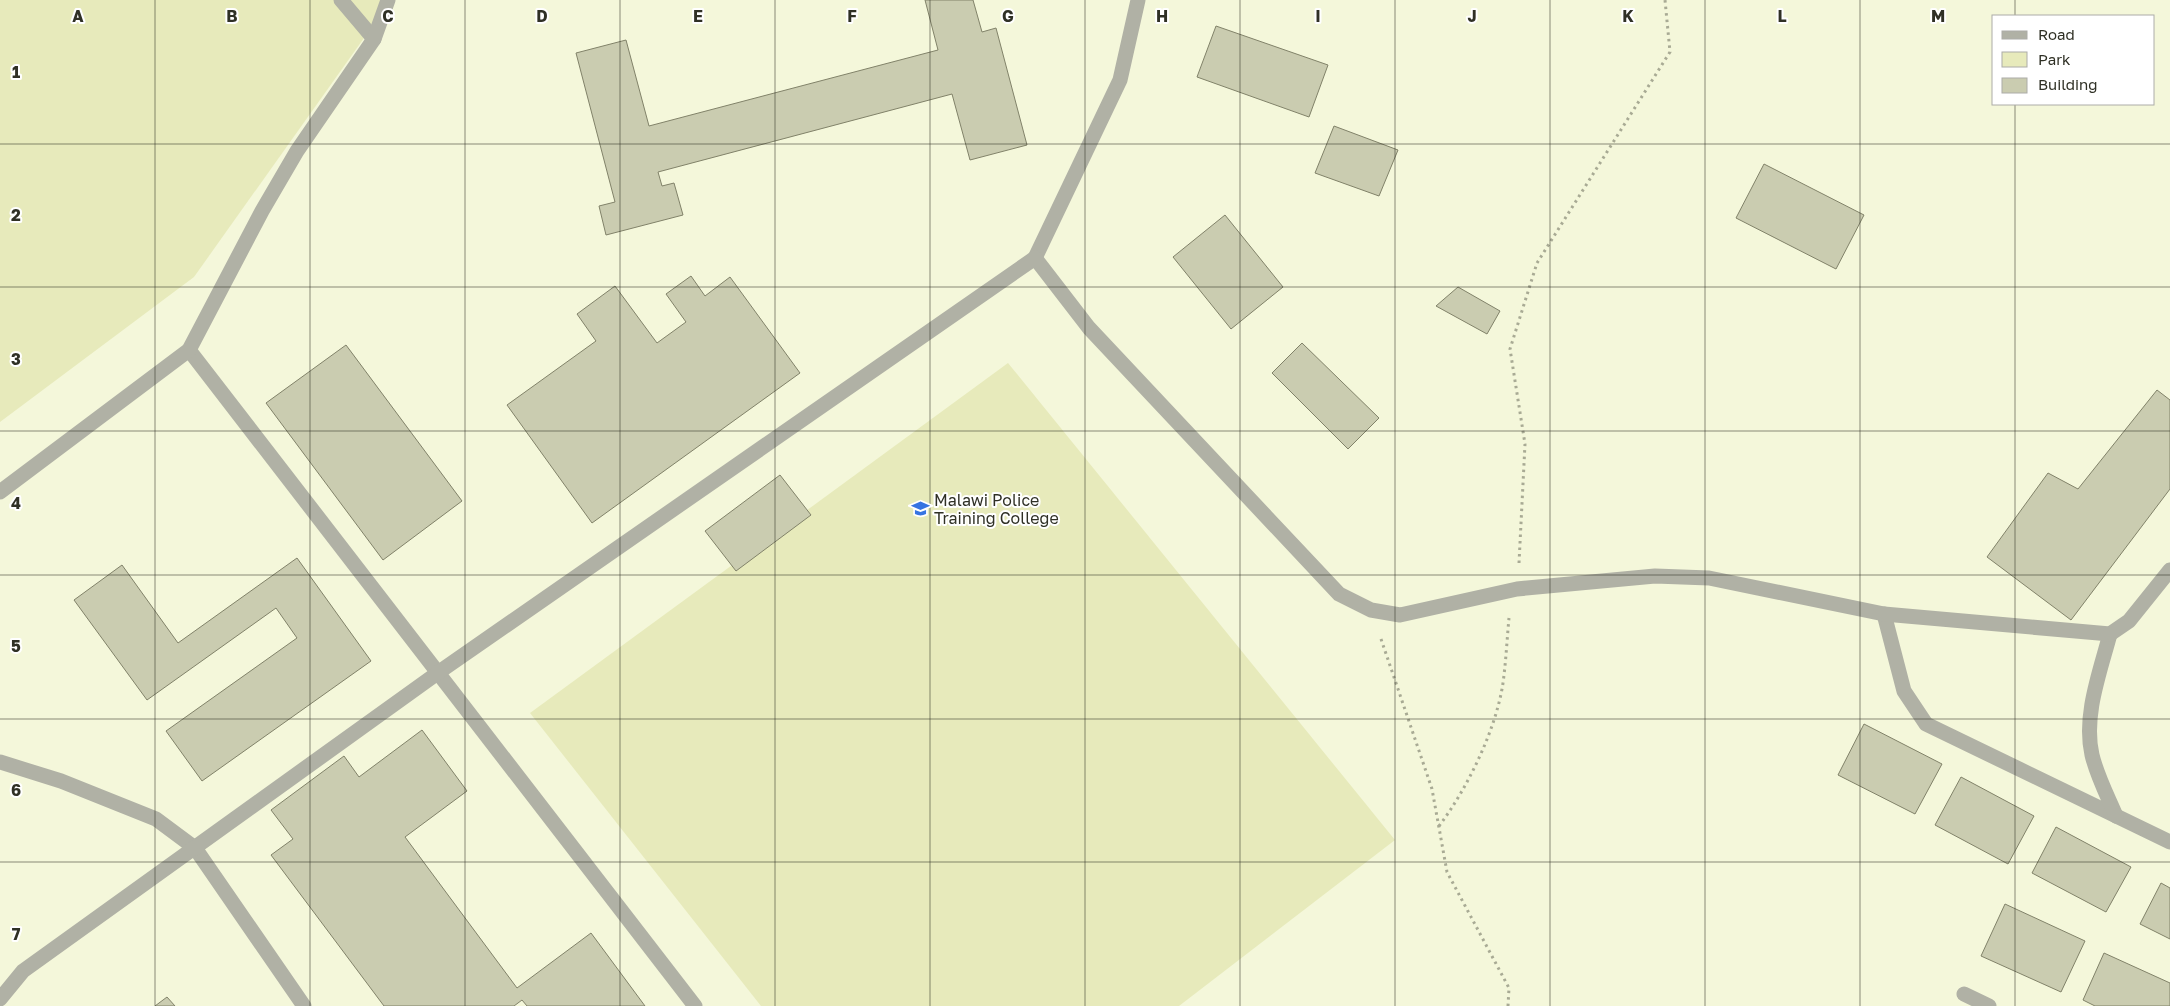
<svg xmlns="http://www.w3.org/2000/svg" width="2170" height="1006" font-family="'Golos Text',sans-serif">
  <style>
    .green { fill: #e7eabb }
    .building { fill: #caccb0; stroke: #818269 }
    .lines { fill: none; stroke-linecap: round; stroke-linejoin: round }
    .path { stroke: #a8aa94; stroke-width: 3; stroke-dasharray: 2.5 4; stroke-linecap: butt }
    .lane { stroke: #b0b1a5; stroke-width: 15 }
    .street { stroke: #b0b1a5; stroke-width: 15 }
    .grid { fill: none; stroke: #2f3025; stroke-width: 1; stroke-opacity: 0.55 }
    .labels { text-anchor: middle; stroke-width: 4; stroke-linejoin: round; paint-order: stroke }
    .poi-label { font-size: 16px; fill: #2f3025; stroke: #fff; text-anchor: start }
    .grid-label { font-size: 16px; text-anchor: middle; font-weight: bold; fill: #2f3025; stroke: #fff; stroke-width: 4; stroke-linejoin: round; paint-order: stroke }
  </style>
  <rect width="100%" height="100%" fill="#f4f7da"/>
  <g class="green">
    <polygon points="0,0 391,0 194,277 0,422"/>
    <polygon points="1008,363 1395,840 1179,1006 761,1006 530,713"/>
  </g>
  <g class="building">
    <polygon points="925,0 973,0 982,32 996,28 1027,145 970,160 952,94 658,172 662,186 674,183 683,215 606,235 599,206 615,202 576,53 626,40 649,126 938,50"/>
    <polygon points="1216,26 1328,65 1309,117 1197,77"/>
    <polygon points="1334,126 1398,150 1379,196 1315,173"/>
    <polygon points="1764,164 1864,215 1836,269 1736,218"/>
    <polygon points="1225,215 1283,287 1231,329 1173,257"/>
    <polygon points="691,276 705,296 730,277 800,373 592,523 507,405 596,341 577,314 615,286 657,343 686,322 666,294"/>
    <polygon points="1458,287 1500,311 1487,334 1436,306"/>
    <polygon points="1302,343 1379,418 1348,449 1272,373"/>
    <polygon points="346,345 462,501 383,560 266,403"/>
    <polygon points="2157,390 2170,400 2170,489 2071,620 1987,557 2048,473 2078,489"/>
    <polygon points="780,475 811,515 736,571 705,531"/>
    <polygon points="297,558 371,661 202,781 166,731 297,638 276,608 147,700 74,600 122,565 178,643"/>
    <polygon points="1864,724 1942,764 1915,814 1838,775"/>
    <polygon points="422,730 467,791 405,837 517,988 591,933 645,1006 527,1006 522,1000 514,1006 384,1006 271,855 293,839 271,810 344,756 359,777"/>
    <polygon points="1961,777 2034,816 2008,864 1935,825"/>
    <polygon points="2056,827 2131,867 2106,912 2032,873"/>
    <polygon points="2161,883 2170,888 2170,939 2140,924"/>
    <polygon points="2005,904 2085,941 2061,992 1981,956"/>
    <polygon points="2104,953 2170,983 2170,1006 2095,1006 2083,1000"/>
    <polygon points="167,997 175,1006 155,1006"/>
  </g>
  <g class="lines">
    <g class="path">
      <polyline points="1519,563 1525,444 1510,349 1537,263 1670,52 1665,0"/>
      <polyline points="1381,639 1432,789 1447,872 1509,988 1508,1006"/>
      <path d="M 1439,826 C 1467,789 1496,730 1503,683 C 1506,661 1507,639 1509,618"/>
    </g>
    <g class="lane">
      <polyline points="195,848 304,1006"/>
      <polyline points="1964,994 1989,1006"/>
    </g>
    <g class="street">
      <polyline points="341,0 374,39"/>
      <polyline points="1035,258 1120,80 1138,0"/>
      <polyline points="189,350 695,1006"/>
      <polyline points="0,492 189,350 262,211 297,151 374,39 388,0"/>
      <polyline points="1884,614 1904,691 1926,724 2170,842"/>
      <path d="M 2110,634 C 2100,672 2083,716 2092,755 C 2097,776 2108,797 2116,816"/>
      <polyline points="0,762 61,781 156,819 195,848"/>
      <polyline points="0,999 23,971 439,672 1035,258 1089,328 1339,594 1371,610 1400,615 1517,589 1655,576 1709,578 1884,614 2110,634 2129,621 2170,570"/>
    </g>
  </g>
  <path class="grid" d="M 155,0 L 155,1006M 310,0 L 310,1006M 465,0 L 465,1006M 620,0 L 620,1006M 775,0 L 775,1006M 930,0 L 930,1006M 1085,0 L 1085,1006M 1240,0 L 1240,1006M 1395,0 L 1395,1006M 1550,0 L 1550,1006M 1705,0 L 1705,1006M 1860,0 L 1860,1006M 2015,0 L 2015,16M 2015,104 L 2015,1006M 0,144 L 2170,144M 0,287 L 2170,287M 0,431 L 2170,431M 0,575 L 2170,575M 0,719 L 2170,719M 0,862 L 2170,862"/>
  <defs>
    <symbol id="university-bare" viewBox="-9 -9 18 18"><path d="M0-5L7-2L0 1L-7-2ZM-4 1L0 2.5L4 1V4Q0 6-4 4Z" fill="#3674e2" stroke="#fff" stroke-width="2.5" paint-order="stroke"/></symbol>
  </defs>
  <g fill-rule="evenodd">
    <use href="#university-bare" x="908" y="496" width="25" height="25"/>
  </g>
  <g class="labels">
    <g class="poi-label">
      <text x="934" y="506">Malawi Police<tspan x="934" dy="18">Training College</tspan></text>
    </g>
  </g>
  <g class="grid-label">
    <text x="78" y="22">A</text>
    <text x="232" y="22">B</text>
    <text x="388" y="22">C</text>
    <text x="542" y="22">D</text>
    <text x="698" y="22">E</text>
    <text x="852" y="22">F</text>
    <text x="1008" y="22">G</text>
    <text x="1162" y="22">H</text>
    <text x="1318" y="22">I</text>
    <text x="1472" y="22">J</text>
    <text x="1628" y="22">K</text>
    <text x="1782" y="22">L</text>
    <text x="1938" y="22">M</text>
    <text x="16" y="78">1</text>
    <text x="16" y="221">2</text>
    <text x="16" y="365">3</text>
    <text x="16" y="509">4</text>
    <text x="16" y="652">5</text>
    <text x="16" y="796">6</text>
    <text x="16" y="940">7</text>
  </g>
  <rect x="1992" y="15" width="162" height="90" fill="#ffffff" stroke="#acaca8"/>
  <rect x="2002" y="31" width="25" height="8" fill="#b0b1a5" stroke="#acaca8"/>
  <text x="2038" y="40" font-size="15" fill="#2f3025">Road</text>
  <rect x="2002" y="52" width="25" height="15" fill="#e7eabb" stroke="#acaca8"/>
  <text x="2038" y="65" font-size="15" fill="#2f3025">Park</text>
  <rect x="2002" y="78" width="25" height="15" fill="#caccb0" stroke="#acaca8"/>
  <text x="2038" y="90" font-size="15" fill="#2f3025">Building</text>
</svg>
